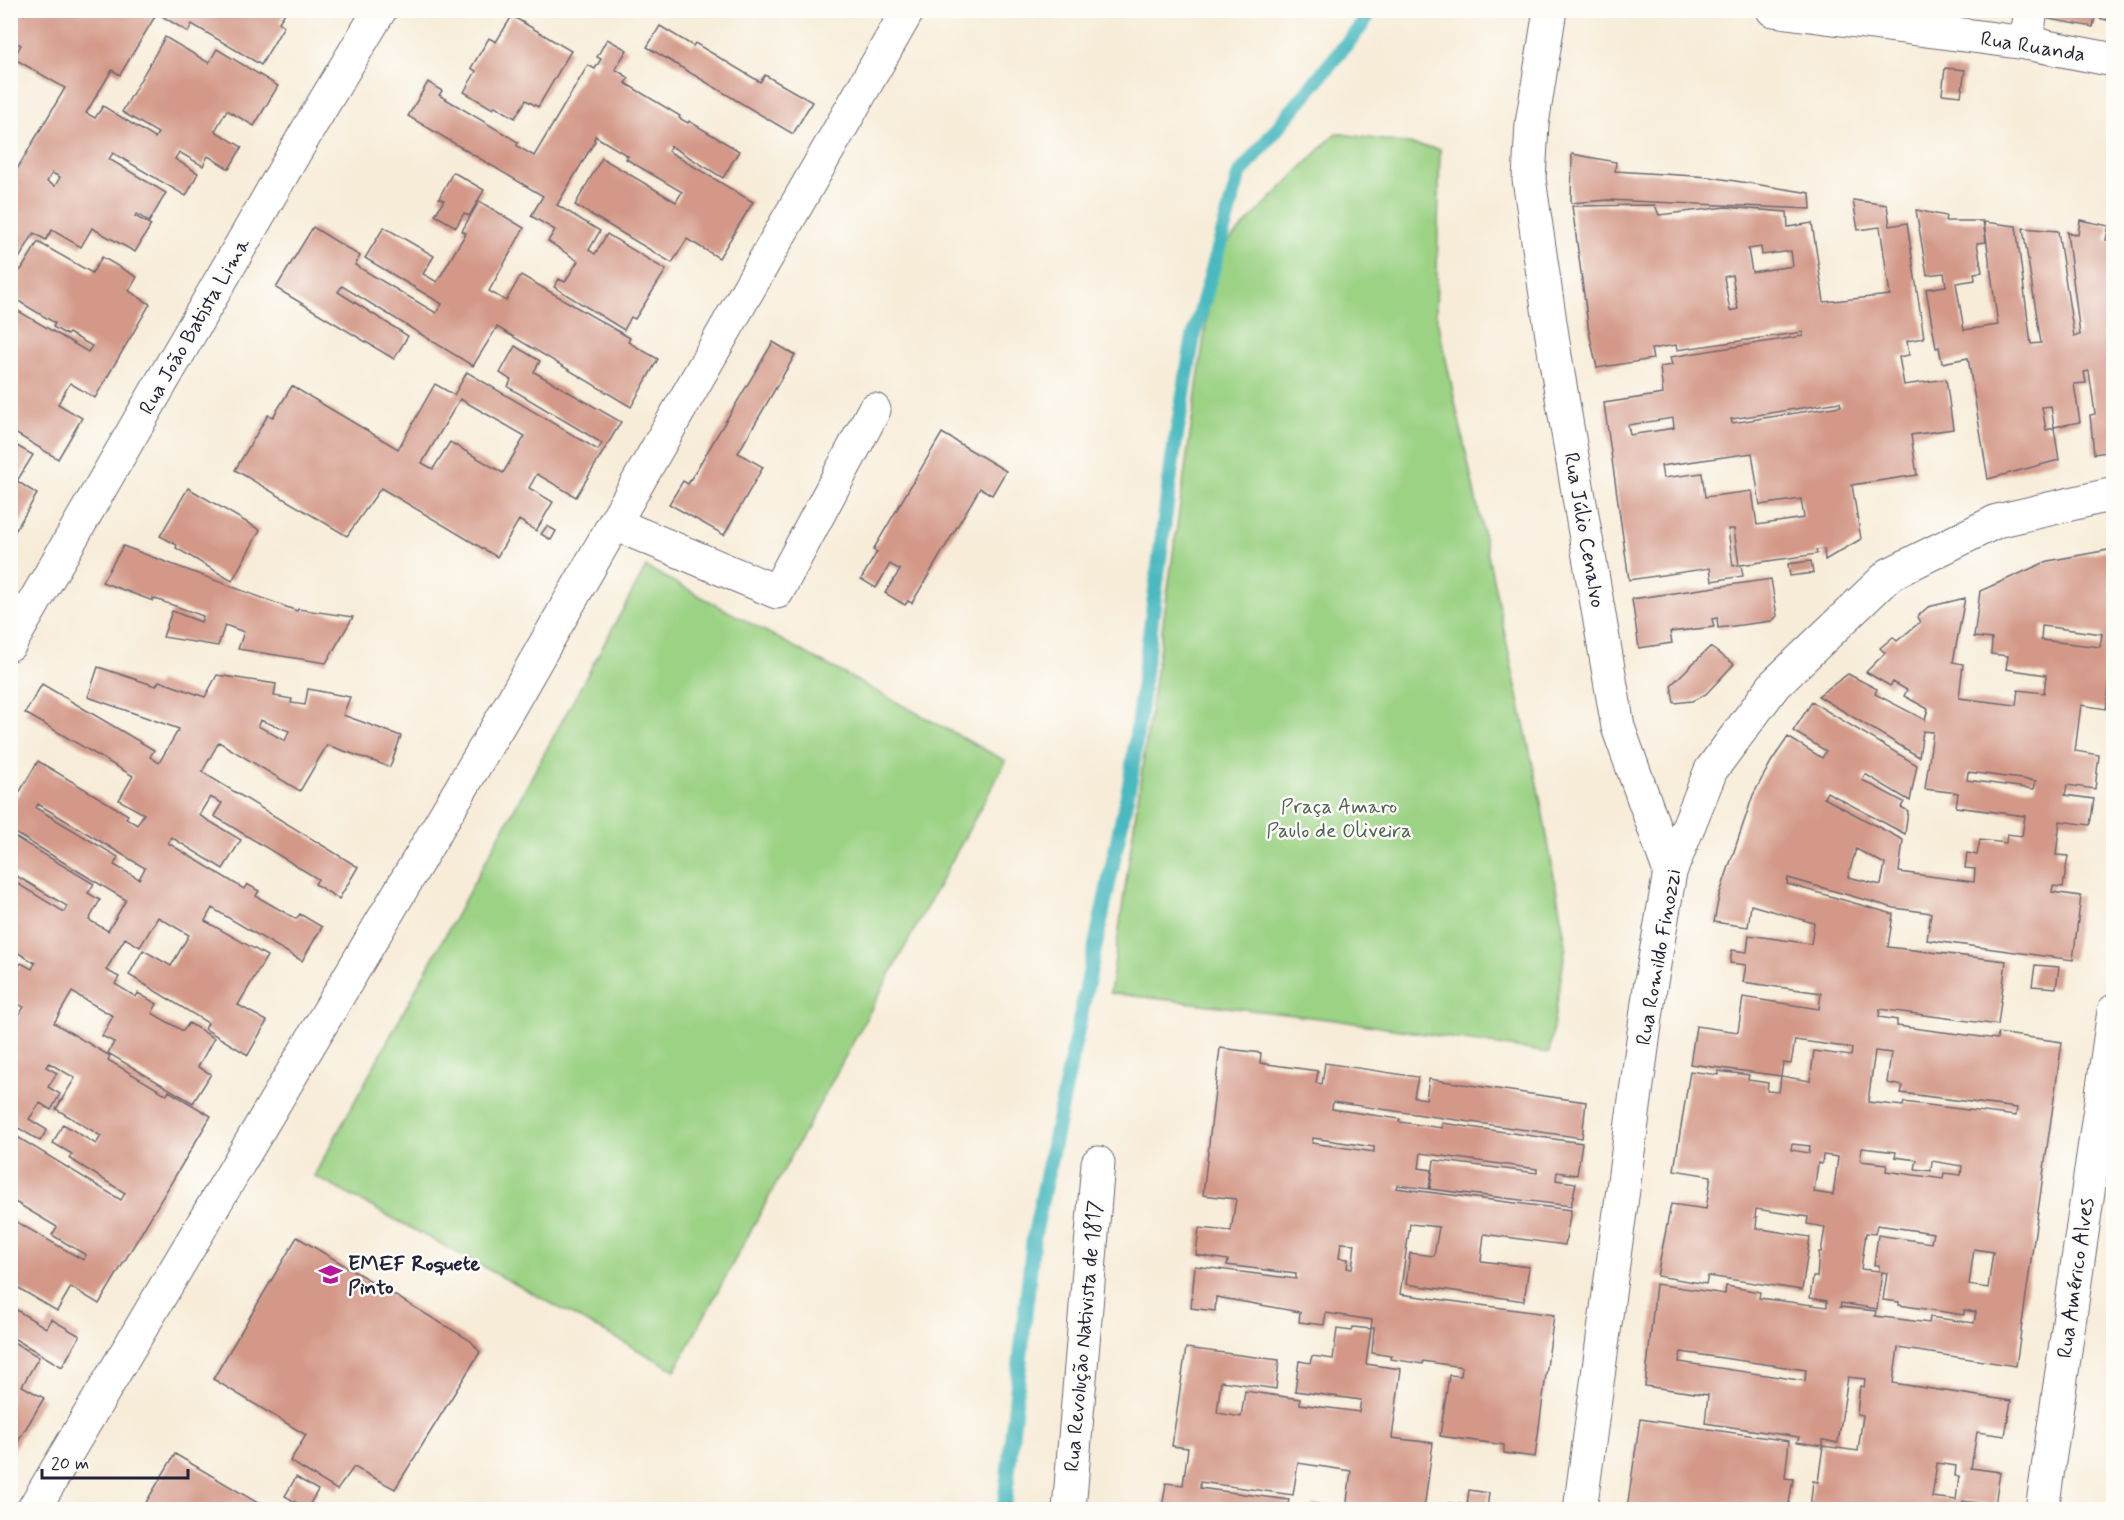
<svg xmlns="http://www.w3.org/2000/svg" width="2124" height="1520" font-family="Mynerve,sans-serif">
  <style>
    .green { fill: #9bd284; stroke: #5e7a60; stroke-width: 1.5 }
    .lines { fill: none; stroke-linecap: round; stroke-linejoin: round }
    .stream { stroke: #4bbac0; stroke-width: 15 }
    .building { fill: #d39887; fill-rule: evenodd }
    .minor-casing { stroke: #6d6972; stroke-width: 35 }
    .minor { stroke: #fff; stroke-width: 33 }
    .labels { text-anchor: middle; stroke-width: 5; stroke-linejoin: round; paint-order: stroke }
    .street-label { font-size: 21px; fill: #22223b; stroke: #fdfcf7 }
    .park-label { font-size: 21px; fill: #4c6055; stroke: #fdfcf7 }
    .poi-label { font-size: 21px; font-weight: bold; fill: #22223b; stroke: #fdfcf7; text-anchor: start }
  </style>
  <rect width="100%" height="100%" fill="#fdfcf7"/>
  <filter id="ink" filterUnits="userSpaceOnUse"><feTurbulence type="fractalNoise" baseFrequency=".0167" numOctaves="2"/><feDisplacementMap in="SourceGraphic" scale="12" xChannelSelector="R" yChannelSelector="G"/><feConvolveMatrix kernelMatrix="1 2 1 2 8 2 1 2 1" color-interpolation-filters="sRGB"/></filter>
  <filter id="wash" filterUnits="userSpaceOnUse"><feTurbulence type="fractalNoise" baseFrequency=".008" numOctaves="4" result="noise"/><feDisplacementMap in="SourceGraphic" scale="24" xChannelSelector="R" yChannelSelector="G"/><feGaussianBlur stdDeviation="1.35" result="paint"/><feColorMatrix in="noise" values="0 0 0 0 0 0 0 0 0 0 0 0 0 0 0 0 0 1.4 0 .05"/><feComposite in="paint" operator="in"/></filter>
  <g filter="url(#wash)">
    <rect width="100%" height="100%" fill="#f7ecd8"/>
    <g class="green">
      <polygon points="1336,133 1440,149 1436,313 1541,803 1566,945 1549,1053 1335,1020 1110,993 1216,254"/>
      <polygon points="646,567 1006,761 675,1370 314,1176"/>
    </g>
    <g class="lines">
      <polyline class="stream" points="1004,1510 1033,1241 1131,777 1173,456 1193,339 1239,175 1362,25 1371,10"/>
    </g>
    <g id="blocks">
      <g class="building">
        <path d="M 10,10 L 287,10 L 279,22 L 284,26 L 261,65 L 192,24 L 188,32 L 157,13 L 120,75 L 112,70 L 86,113 L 95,118 L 103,106 L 155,138 L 158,133 L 122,112 L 165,37 L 209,63 L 217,49 L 278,86 L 254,126 L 227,110 L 215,131 L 242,147 L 229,169 L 208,156 L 203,166 L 179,152 L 175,159 L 198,173 L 186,196 L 113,153 L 109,159 L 166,193 L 149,222 L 137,214 L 135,216 L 151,225 L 135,252 L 92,228 L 81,247 L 52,230 L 46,240 L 34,233 L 14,267 L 21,270 L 38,242 L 92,273 L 102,257 L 137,277 L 129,291 L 150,304 L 95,398 L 70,383 L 58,404 L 82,418 L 58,459 L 10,430 L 13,424 L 10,422 L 10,306 L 88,352 L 92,346 L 69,333 L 67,335 L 53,327 L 55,323 L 10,296 L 10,181 L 65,88 L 13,58 L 21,45 L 10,39 ZM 52,173 L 60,177 L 55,186 L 47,182 Z"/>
        <polygon points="2044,10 2109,10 2107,20 2095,17 2093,27 2043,18"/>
        <polygon points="512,16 571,51 538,107 526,100 515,118 495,106 493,109 464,92 476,71 471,68 489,38 496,42"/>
        <polygon points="660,26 693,46 695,43 760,82 765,75 812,102 793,134 647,47"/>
        <polygon points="607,39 627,50 615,69 629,78 625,83 680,116 679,118 688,123 689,121 739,151 723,178 671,146 668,151 753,202 719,258 687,239 672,263 575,205 602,158 676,202 682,192 626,159 628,156 595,136 594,140 595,141 557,205 600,231 589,250 595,254 607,234 666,270 635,319 631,317 624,330 554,287 559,279 565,282 578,261 548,241 555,230 531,216 543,196 408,116 428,82 442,91 439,95 518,142 517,146 534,156 588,65 595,69 601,59 597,57"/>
        <polygon points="1945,68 1965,70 1961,96 1942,94"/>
        <polygon points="1572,154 1616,162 1615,171 1710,177 1810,193 1811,209 1608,200 1571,203"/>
        <polygon points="453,172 484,190 469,216 464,213 456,227 435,215 444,200 439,198"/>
        <path d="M 1853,200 L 1887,205 L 1890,226 L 1907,223 L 1924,338 L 1907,341 L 1909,355 L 1899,357 L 1904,385 L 1946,379 L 1953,429 L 1911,435 L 1917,475 L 1852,485 L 1861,539 L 1825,560 L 1824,549 L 1816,550 L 1817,554 L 1741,565 L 1743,576 L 1712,581 L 1710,568 L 1629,580 L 1604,403 L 1663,394 L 1660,367 L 1672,365 L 1670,357 L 1803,336 L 1803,332 L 1677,350 L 1676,345 L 1651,349 L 1653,359 L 1597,368 L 1589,332 L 1572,206 L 1655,205 L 1659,215 L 1726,207 L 1787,212 L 1788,227 L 1812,223 L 1824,302 L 1890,295 L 1880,227 L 1858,230 ZM 1761,247 L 1762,255 L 1791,251 L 1793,266 L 1752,272 L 1748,249 ZM 1732,275 L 1738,309 L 1730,311 L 1724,277 ZM 1840,402 L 1841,406 L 1732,423 L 1731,419 ZM 1673,418 L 1674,428 L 1630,435 L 1628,425 ZM 1752,453 L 1760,505 L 1801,499 L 1804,518 L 1757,525 L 1752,491 L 1705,497 L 1702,473 L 1663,478 L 1661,466 ZM 1728,529 L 1734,529 L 1739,565 L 1733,566 Z"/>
        <polygon points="479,201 524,228 489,291 506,301 521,275 630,338 628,342 658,359 631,407 497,327 473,366 342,286 338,292 408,336 394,359 276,288 313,227 360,256 355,265 436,313 442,304 365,258 384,227 434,256 423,274 437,282 466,233 462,231"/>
        <polygon points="1916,210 1946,216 1945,221 1983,221 1986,242 1977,243 1982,272 1974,273 1975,280 1956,283 1964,330 1998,325 1984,222 2016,226 2031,344 2041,343 2023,228 2058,231 2074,336 2080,335 2067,232 2078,235 2080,220 2109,226 2106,240 2114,242 2114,451 2094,454 2090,415 2095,414 2089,371 2084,372 2086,383 2074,384 2080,422 2054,427 2051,406 2042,407 2046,430 2054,428 2059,460 1988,479 1968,358 1942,363 1939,347 1936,348 1926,289 1946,286 1944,273 1927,275"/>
        <polygon points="773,342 795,355 738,453 763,467 724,535 669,504 683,481 688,484"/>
        <path d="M 515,346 L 540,361 L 534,372 L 621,422 L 576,497 L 537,474 L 529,488 L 553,502 L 536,531 L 519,520 L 497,557 L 381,488 L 347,536 L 235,470 L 268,415 L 273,417 L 292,386 L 398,449 L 435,384 L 454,395 L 467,372 L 598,450 L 602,443 L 508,387 L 511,380 L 500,373 ZM 460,399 L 525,436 L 503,473 L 450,442 L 433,469 L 422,463 Z"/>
        <polygon points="942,433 1006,471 992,495 980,488 912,603 908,601 905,605 885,593 900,570 890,564 876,588 861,579 877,552 873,550"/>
        <polygon points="10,442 33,455 17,481 37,494 10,540"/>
        <polygon points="188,488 260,530 232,581 176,548 177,545 160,536"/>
        <polygon points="547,526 556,531 551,540 541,534"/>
        <polygon points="123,546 297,611 298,609 353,617 326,663 238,649 244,632 225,625 218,646 163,637 172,611 201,622 203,616 153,598 153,601 102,582"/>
        <path d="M 2114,549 L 2114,651 L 2106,709 L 2081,705 L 2075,751 L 2099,755 L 2095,789 L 2067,785 L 2065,795 L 2094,799 L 2090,825 L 2060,821 L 2056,855 L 2068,856 L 2063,887 L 2053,886 L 2052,892 L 2081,896 L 2073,960 L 1927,940 L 1931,913 L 1894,908 L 1788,878 L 1787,884 L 1893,914 L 1888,947 L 2006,961 L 1998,1025 L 1880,1009 L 1879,1017 L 1897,1020 L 1897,1026 L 1997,1039 L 1998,1033 L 2062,1042 L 2016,1366 L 1898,1348 L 1893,1383 L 2011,1401 L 2005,1436 L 1977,1432 L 1971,1468 L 2000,1472 L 1995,1505 L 1963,1501 L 1962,1509 L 1810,1509 L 1813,1481 L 1818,1482 L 1823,1446 L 1858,1451 L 1863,1415 L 1857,1414 L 1860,1386 L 1864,1387 L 1865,1379 L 1848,1377 L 1838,1443 L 1823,1440 L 1823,1446 L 1797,1442 L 1799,1437 L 1705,1423 L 1708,1395 L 1645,1386 L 1656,1284 L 1725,1294 L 1726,1286 L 1760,1292 L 1759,1298 L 1827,1307 L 1827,1301 L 1810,1298 L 1813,1277 L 1817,1277 L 1819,1252 L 1821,1252 L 1825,1227 L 1807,1224 L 1808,1217 L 1756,1209 L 1755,1217 L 1757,1217 L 1756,1228 L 1810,1237 L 1802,1290 L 1708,1276 L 1706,1284 L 1657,1276 L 1671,1204 L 1706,1209 L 1711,1176 L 1674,1170 L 1690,1071 L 1718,1075 L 1718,1071 L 1749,1075 L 1748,1080 L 1768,1083 L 1767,1091 L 1779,1092 L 1781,1076 L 1810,1081 L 1814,1051 L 1851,1056 L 1852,1048 L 1795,1040 L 1791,1064 L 1783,1063 L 1781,1076 L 1690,1064 L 1696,1026 L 1738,1032 L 1743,997 L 1819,1009 L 1821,993 L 1743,982 L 1746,965 L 1730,963 L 1732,950 L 1747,952 L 1749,935 L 1811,944 L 1814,923 L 1751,905 L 1748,927 L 1714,922 L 1719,896 L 1753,795 L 1771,762 L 1788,737 L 1822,758 L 1826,751 L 1793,731 L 1812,702 L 1917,765 L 1910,801 L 1865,774 L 1862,780 L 1904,802 L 1901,807 L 1908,811 L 1905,834 L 1827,792 L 1824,798 L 1903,840 L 1899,872 L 1974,882 L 1975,869 L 1965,868 L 1967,853 L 1977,855 L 1980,840 L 2006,843 L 2007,834 L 2022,836 L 2025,816 L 1956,807 L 1958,793 L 1925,789 L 1933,732 L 1923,731 L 1919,757 L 1818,696 L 1848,674 L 1877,689 L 1875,694 L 1925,720 L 1928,709 L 1904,696 L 1907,690 L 1893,682 L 1890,686 L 1866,672 L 1885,653 L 1880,648 L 1893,637 L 1897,641 L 1920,622 L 1917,617 L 1928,607 L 1965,598 L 1953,662 L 1963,664 L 1959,698 L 2016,705 L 2018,690 L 2044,693 L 2046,675 L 2006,669 L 2008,656 L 1991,654 L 1992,639 L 1974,637 L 1980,591 L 2048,561 ZM 2042,626 L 2102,634 L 2100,647 L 2041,640 ZM 1968,772 L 2036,781 L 2034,789 L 1967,780 ZM 1856,849 L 1885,864 L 1881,885 L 1848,877 ZM 1875,1051 L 1891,1053 L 1887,1083 L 1903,1086 L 1901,1093 L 2017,1108 L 2016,1116 L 1904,1102 L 1903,1106 L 1868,1102 ZM 1792,1144 L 1810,1146 L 1809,1153 L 1791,1150 ZM 1862,1148 L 1896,1152 L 1895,1157 L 1917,1160 L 1915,1169 L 1931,1171 L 1932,1161 L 1962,1166 L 1961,1175 L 1944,1173 L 1943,1179 L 1886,1171 L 1887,1164 L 1860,1161 ZM 1823,1155 L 1838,1157 L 1833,1195 L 1814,1192 L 1818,1163 L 1822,1164 ZM 1877,1225 L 1933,1233 L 1931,1243 L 1878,1235 L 1874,1265 L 1879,1265 L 1879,1271 L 1861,1269 L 1866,1233 L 1875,1234 ZM 1974,1249 L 1993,1252 L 1988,1288 L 1969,1285 ZM 1882,1272 L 1887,1273 L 1883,1300 L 1899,1302 L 1899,1305 L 1964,1315 L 1964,1310 L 1976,1312 L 1974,1323 L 1930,1317 L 1929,1323 L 1875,1316 L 1876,1311 L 1840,1307 L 1841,1303 L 1877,1309 ZM 1681,1352 L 1806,1370 L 1805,1381 L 1679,1362 ZM 1937,1463 L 1956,1466 L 1955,1476 L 1959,1476 L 1956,1500 L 1932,1497 Z"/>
        <polygon points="1811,561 1813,573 1790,576 1788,564"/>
        <polygon points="1771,579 1777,616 1772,621 1718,628 1717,618 1712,619 1714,627 1670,632 1672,643 1639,648 1632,599"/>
        <polygon points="1710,647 1734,664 1706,694 1692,701 1674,703 1671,685"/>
        <path d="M 98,667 L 156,686 L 159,681 L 205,697 L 217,675 L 276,684 L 274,696 L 292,699 L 291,703 L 305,705 L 308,689 L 350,697 L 343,715 L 401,736 L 390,767 L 327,745 L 300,791 L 219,742 L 202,772 L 358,867 L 339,899 L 315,884 L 318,879 L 214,816 L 222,803 L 210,797 L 199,815 L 241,840 L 223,869 L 171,837 L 168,843 L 244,889 L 247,884 L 259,891 L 256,896 L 296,919 L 300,914 L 322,927 L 302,961 L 212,908 L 207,917 L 205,921 L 267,956 L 238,1005 L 267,1021 L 248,1055 L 205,1029 L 208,1023 L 129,975 L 143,950 L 171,966 L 189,935 L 158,917 L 140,947 L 125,938 L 106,970 L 119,977 L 115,984 L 136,997 L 138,993 L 157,1004 L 152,1013 L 183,1031 L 189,1023 L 214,1038 L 198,1067 L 211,1074 L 193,1103 L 108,1053 L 114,1042 L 102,1036 L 113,1016 L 72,992 L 54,1023 L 110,1056 L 108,1060 L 167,1095 L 169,1091 L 211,1116 L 99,1304 L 71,1287 L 57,1311 L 10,1283 L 10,1218 L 83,1260 L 86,1255 L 52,1235 L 57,1227 L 10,1199 L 11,1133 L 121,1200 L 125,1193 L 69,1158 L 72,1154 L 53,1143 L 63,1124 L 96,1144 L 101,1136 L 56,1109 L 75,1078 L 49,1063 L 46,1067 L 57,1073 L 48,1087 L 60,1094 L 51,1110 L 40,1103 L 29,1119 L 47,1130 L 40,1141 L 10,1123 L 10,1052 L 16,1043 L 10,1039 L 10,1029 L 24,1007 L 10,1000 L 10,963 L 18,968 L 21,963 L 32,969 L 35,963 L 10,948 L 10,879 L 64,912 L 67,906 L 10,872 L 10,834 L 94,884 L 88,893 L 100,900 L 89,920 L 108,931 L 126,900 L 10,830 L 10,799 L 12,796 L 15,798 L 19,793 L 38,761 L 128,815 L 126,818 L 137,825 L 144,814 L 119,800 L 133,776 L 25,713 L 42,684 L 154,750 L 150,757 L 159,763 L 179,729 L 88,697 ZM 260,720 L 289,731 L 285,741 L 258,726 ZM 38,804 L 145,868 L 139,879 L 114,865 L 118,857 L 36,808 Z"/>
        <polygon points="2035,965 2059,967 2056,988 2032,986"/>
        <path d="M 1220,1048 L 1261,1053 L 1260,1063 L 1318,1071 L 1316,1083 L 1322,1084 L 1325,1063 L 1418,1077 L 1414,1097 L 1426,1099 L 1429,1079 L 1586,1102 L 1582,1138 L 1333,1102 L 1332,1109 L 1400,1119 L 1399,1122 L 1442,1128 L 1442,1123 L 1582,1143 L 1577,1175 L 1557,1172 L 1556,1180 L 1576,1183 L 1571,1206 L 1430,1189 L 1434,1160 L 1537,1173 L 1537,1169 L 1421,1153 L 1419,1168 L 1432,1170 L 1429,1189 L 1397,1185 L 1396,1188 L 1571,1210 L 1565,1245 L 1484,1234 L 1481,1261 L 1529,1267 L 1524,1301 L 1406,1284 L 1410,1253 L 1434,1256 L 1439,1227 L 1410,1224 L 1400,1294 L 1554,1315 L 1535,1457 L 1504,1453 L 1504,1445 L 1440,1436 L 1449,1375 L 1461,1376 L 1462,1367 L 1423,1361 L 1423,1364 L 1390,1359 L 1391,1356 L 1372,1353 L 1374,1328 L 1371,1328 L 1372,1320 L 1326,1313 L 1324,1325 L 1299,1322 L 1300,1312 L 1216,1297 L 1215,1311 L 1191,1308 L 1195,1266 L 1296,1279 L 1296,1274 L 1227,1265 L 1228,1260 L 1196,1255 L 1199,1228 L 1231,1231 L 1236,1199 L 1203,1195 ZM 1313,1138 L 1374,1147 L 1374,1152 L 1312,1143 ZM 1341,1243 L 1355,1244 L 1352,1269 L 1347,1268 L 1348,1259 L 1339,1258 Z"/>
        <polygon points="297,1237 471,1341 480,1352 395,1489 354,1467 337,1490 290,1461 306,1435 213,1379"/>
        <polygon points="10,1306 46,1328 51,1319 80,1336 62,1367 10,1336"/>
        <polygon points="1353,1327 1371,1329 1366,1364 1401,1369 1392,1438 1433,1443 1424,1509 1346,1509 1351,1471 1298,1463 1293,1495 1200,1482 1200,1488 1289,1500 1287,1509 1162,1509 1166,1483 1183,1485 1188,1448 1172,1446 1186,1348 1279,1360 1276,1389 1221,1381 1217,1413 1241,1417 1245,1391 1300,1399 1300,1404 1359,1412 1361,1400 1295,1391 1299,1361 1310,1363 1312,1356 1333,1359 1337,1329 1352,1331"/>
        <polygon points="10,1340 39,1357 22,1386 44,1398 10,1455"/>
        <polygon points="1640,1419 1789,1441 1785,1478 1793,1479 1788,1509 1627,1509"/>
        <polygon points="175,1454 268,1509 142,1509"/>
        <polygon points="296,1477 318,1490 307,1509 285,1496"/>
        <polygon points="1469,1490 1489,1493 1487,1509 1447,1509 1448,1503 1467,1505"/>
        <polygon points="1312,1504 1345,1508 1345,1509 1312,1509"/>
      </g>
    </g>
  </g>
  <g filter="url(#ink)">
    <use href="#blocks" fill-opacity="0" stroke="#6d6972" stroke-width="1.5"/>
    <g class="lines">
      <defs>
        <g id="minor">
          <polyline points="1550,10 1532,124 1529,179 1555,356 1618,727 1670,872"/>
          <polyline points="1773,10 2026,43 2114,60"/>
          <polyline points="2026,43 2031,10"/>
          <polyline points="615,524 777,592 874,410"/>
          <polyline points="10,644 310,126 380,10"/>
          <polyline points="33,1510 507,711 908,10"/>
          <polyline points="1069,1510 1098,1163"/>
          <polyline points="1580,1510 1650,988 1670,872 1711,770 1775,684 1890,574 1997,521 2114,494"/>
          <polyline points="2042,1510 2114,1011"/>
        </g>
      </defs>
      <use href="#minor" class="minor-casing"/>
      <use href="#minor" class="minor"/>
    </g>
  </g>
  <defs>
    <symbol id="school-bare" viewBox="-9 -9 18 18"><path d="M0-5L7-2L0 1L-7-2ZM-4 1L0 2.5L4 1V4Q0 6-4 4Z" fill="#b5179e" stroke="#fdfcf7" stroke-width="2.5" paint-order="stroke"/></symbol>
  </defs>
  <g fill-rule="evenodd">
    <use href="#school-bare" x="314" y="1258" width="33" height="33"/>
  </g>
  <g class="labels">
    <g class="street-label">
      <text transform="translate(2033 46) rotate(9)" y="7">Rua Ruanda</text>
      <text transform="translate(194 326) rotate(-60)" y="7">Rua João Batista Lima</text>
      <text transform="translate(1585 530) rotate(80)" y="7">Rua Júlio Cenalvo</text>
      <text transform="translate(1658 957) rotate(-80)" y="7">Rua Romildo Finozzi</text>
      <text transform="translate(2075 1278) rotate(-82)" y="7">Rua Américo Alves</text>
      <text transform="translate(1083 1336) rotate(-85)" y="7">Rua Revolução Nativista de 1817</text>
    </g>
    <g class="park-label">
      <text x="1339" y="813">Praça Amaro<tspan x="1339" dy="24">Paulo de Oliveira</tspan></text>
    </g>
    <g class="poi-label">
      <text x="348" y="1270">EMEF Roquete<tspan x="348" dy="24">Pinto</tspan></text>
    </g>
  </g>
  <rect width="2124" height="1520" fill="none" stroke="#fdfcf7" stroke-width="36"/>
  <path d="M42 1469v9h146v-9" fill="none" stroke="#22223b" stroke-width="3"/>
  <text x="51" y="1469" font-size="18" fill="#22223b" stroke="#fdfcf7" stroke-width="4.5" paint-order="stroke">20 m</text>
</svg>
